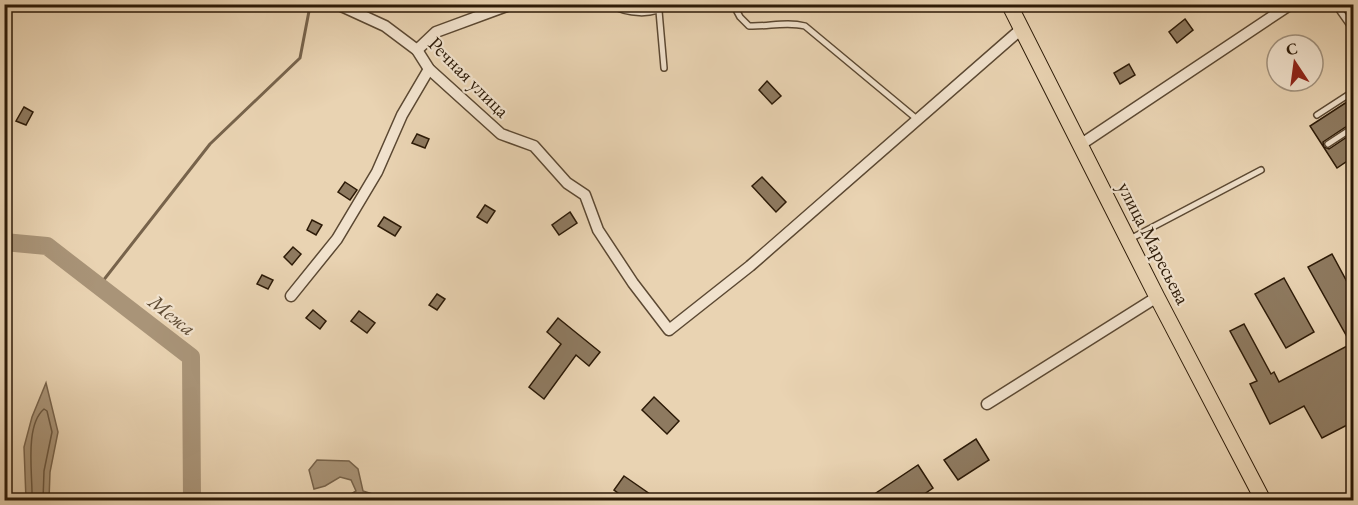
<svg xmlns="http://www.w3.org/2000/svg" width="1358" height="505" font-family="'EB Garamond',serif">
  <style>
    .water { fill: #a99478; stroke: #77634b; stroke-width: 1.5 }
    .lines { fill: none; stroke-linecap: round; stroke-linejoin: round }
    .shore { stroke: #6a5740; stroke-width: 1.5 }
    .stream { stroke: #77634b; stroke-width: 3 }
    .river { stroke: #a99478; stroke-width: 18 }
    .building { fill: #8e7a60; stroke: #2c1a07; stroke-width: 1.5 }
    .service-casing { stroke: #5b4832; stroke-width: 8 }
    .minor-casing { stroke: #5b4832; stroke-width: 13 }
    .primary-casing { stroke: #2c1a07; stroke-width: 17 }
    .service { stroke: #f1e2cd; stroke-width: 5 }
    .minor { stroke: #f1e2cd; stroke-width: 10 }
    .primary { stroke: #e9d3b2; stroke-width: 15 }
    .labels { text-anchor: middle; stroke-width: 4.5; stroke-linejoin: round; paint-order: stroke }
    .street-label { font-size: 20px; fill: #2c1a07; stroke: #f1e2cd }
    .water-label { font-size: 21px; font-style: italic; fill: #5e4b34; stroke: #f1e2cd }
  </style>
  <rect width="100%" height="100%" fill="#e9d3b2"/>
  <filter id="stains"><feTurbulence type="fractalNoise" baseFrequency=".00333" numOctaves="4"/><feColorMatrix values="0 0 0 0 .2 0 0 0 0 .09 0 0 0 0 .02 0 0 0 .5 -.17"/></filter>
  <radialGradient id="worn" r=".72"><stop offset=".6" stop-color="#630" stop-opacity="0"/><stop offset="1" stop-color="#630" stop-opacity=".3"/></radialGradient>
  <g class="water">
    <polygon points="46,383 58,432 50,472 49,500 26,500 24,447 32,417"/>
    <polygon points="317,460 349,461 358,469 363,491 391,500 341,500 356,491 351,480 340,477 325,486 314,489 309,470"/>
  </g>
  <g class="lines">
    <path class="shore" d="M 32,500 C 33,476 24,426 44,409 L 47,411 L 52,432 L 44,471 L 43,500"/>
    <polyline class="stream" points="99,286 210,144 300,58 310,6"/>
    <polyline class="river" points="4,242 47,246 191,357 192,500"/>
  </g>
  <g class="building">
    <polygon points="1185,19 1193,30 1177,43 1169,32"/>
    <polygon points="1129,64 1135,75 1120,84 1114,73"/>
    <polygon points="767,81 781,96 772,104 759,90"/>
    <polygon points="1353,98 1353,122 1323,142 1324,147 1329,149 1353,133 1353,157 1337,168 1310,126"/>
    <polygon points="24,107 33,112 26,125 16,121"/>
    <polygon points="417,134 429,139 425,148 412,143"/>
    <polygon points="762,177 786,202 776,212 752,186"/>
    <polygon points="345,182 357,190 350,200 338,192"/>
    <polygon points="485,205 495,211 487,223 477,217"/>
    <polygon points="570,212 577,223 559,235 552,225"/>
    <polygon points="384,217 401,227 395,236 378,226"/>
    <polygon points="312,220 322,225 316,235 307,230"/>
    <polygon points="293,247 301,254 292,265 284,257"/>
    <polygon points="1332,254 1353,293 1353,422 1322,438 1304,406 1270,424 1250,384 1257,381 1230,331 1244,324 1271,374 1274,372 1279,382 1351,344 1308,267"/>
    <polygon points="262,275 273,280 268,289 257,284"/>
    <polygon points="1284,278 1314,332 1286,348 1255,294"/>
    <polygon points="437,294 445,299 437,310 429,305"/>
    <polygon points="313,310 326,321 320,329 306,318"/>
    <polygon points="359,311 375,323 367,333 351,321"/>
    <polygon points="558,318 600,352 589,366 576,355 544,399 529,387 561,344 547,332"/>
    <polygon points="654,397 679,421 667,434 642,410"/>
    <polygon points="976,439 989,460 958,480 944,460"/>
    <polygon points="918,465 933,488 914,501 864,501"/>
    <polygon points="624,476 660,501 629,501 614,490"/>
  </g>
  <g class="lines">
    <defs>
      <g id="service">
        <path d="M 608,4 C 628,14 651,17 671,4"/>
        <path d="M 733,4 L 740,17 L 749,26 C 768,27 786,21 805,26 L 918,120"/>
        <polyline points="1335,4 1354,31"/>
        <polyline points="659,11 664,68"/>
        <polyline points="1317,115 1354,91"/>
        <polyline points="1328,144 1354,127"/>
        <polyline points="1130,239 1261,170"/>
      </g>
      <g id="minor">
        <polyline points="337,4 385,26 417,50 429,69 501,134 534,146 567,183 585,195 598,230 633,283 669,330 750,266 1020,30"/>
        <polyline points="417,50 436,32 512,4"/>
        <polyline points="1080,145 1291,4"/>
        <polyline points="291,296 337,239 377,172 402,115 429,69"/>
        <polyline points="987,404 1157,297"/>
      </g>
      <polyline id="primary" points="1009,4 1157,297 1263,500"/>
    </defs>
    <use href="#service" class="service-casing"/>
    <use href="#minor" class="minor-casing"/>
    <use href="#primary" class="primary-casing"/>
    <use href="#service" class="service"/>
    <use href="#minor" class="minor"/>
    <use href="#primary" class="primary"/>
  </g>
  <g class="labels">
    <g class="street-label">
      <text transform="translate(469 77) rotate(45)" y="7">Речная улица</text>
      <text transform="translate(1154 243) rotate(63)" y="7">улица Маресьева</text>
    </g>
    <g class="water-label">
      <text transform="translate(172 315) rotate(38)" y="7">Межа</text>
    </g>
  </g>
  <rect width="1358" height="505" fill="none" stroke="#e9d3b2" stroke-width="24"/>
  <rect x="6" y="6" width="1346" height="493" fill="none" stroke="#2c1a07" stroke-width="3"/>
  <rect x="12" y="12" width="1334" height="481" fill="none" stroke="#2c1a07" stroke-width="1.5"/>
  <g transform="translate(1295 63) rotate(347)"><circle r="28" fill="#f1e2cd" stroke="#a2927e" stroke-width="1.5"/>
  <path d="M0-4.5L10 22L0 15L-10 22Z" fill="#8f2418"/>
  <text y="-9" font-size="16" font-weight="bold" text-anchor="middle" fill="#2c1a07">С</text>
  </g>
  <rect width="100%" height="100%" filter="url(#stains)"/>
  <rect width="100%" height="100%" fill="url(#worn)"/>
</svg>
